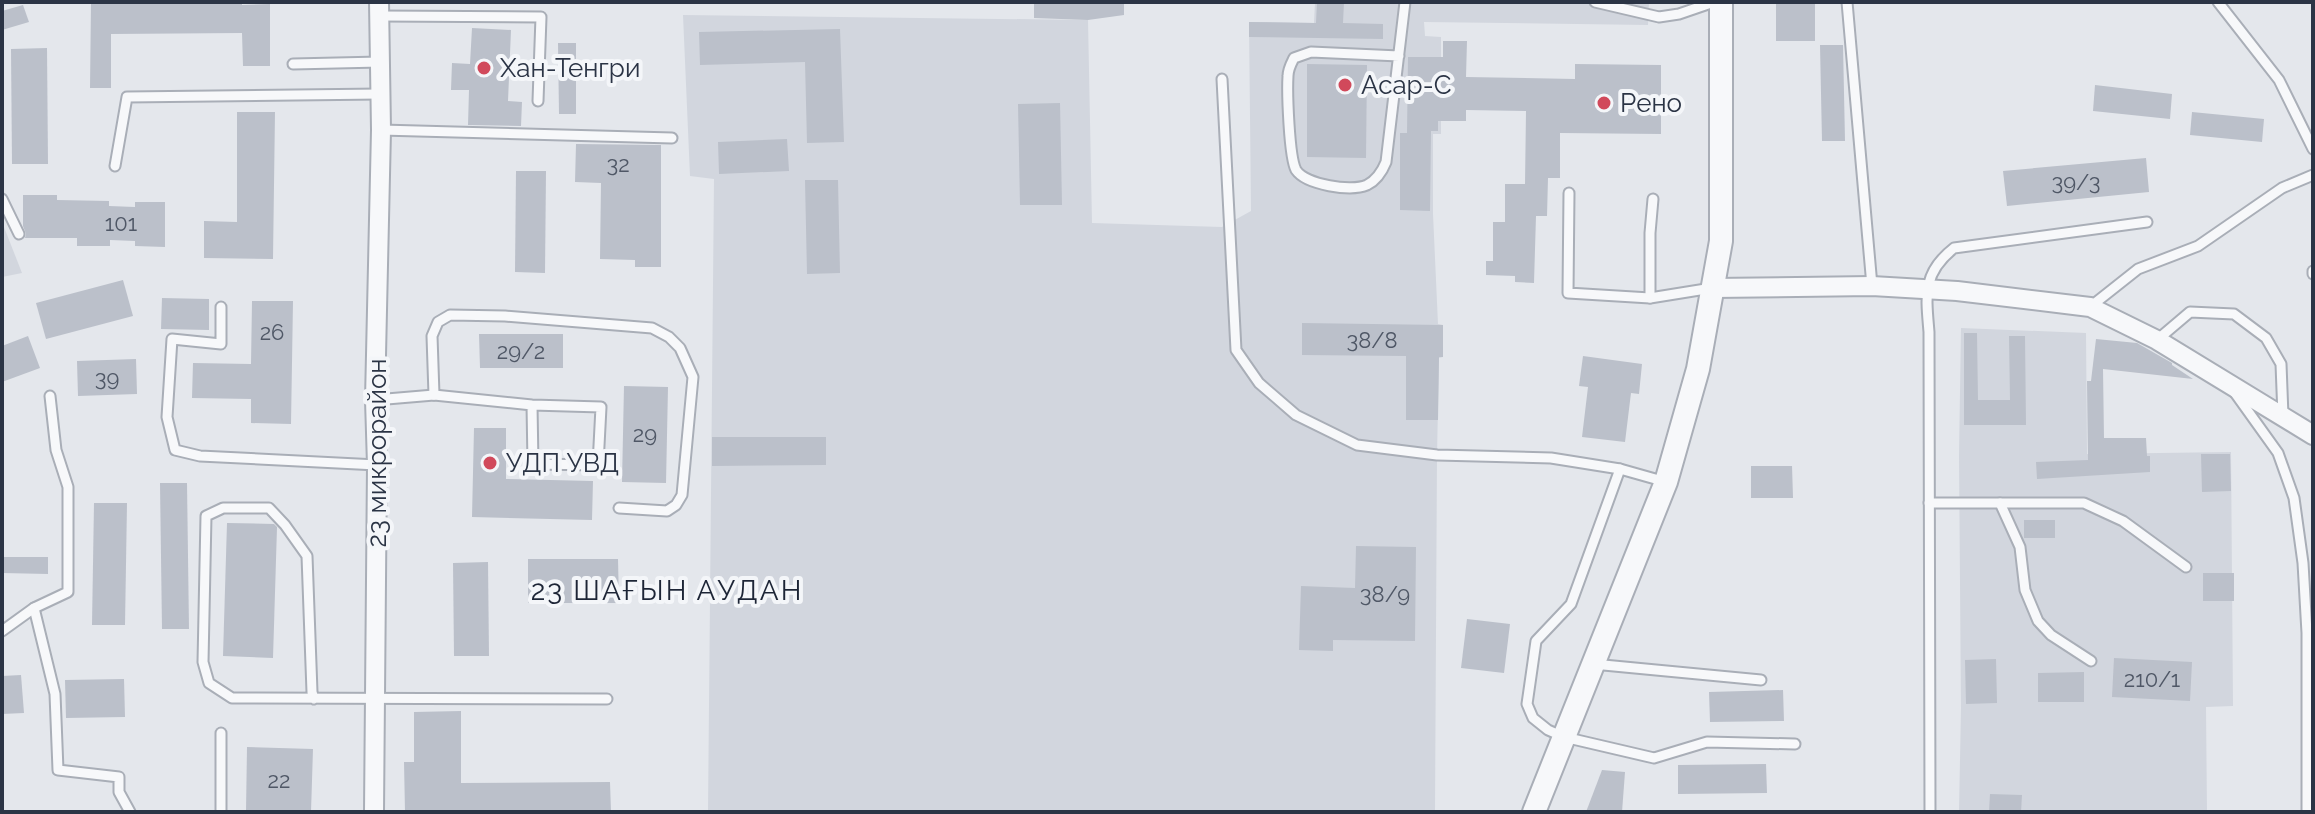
<svg xmlns="http://www.w3.org/2000/svg" width="2315" height="814" font-family="Raleway,sans-serif">
  <style>
    .built { fill: #d2d6de }
    .building { fill: #bbc0ca }
    .lines { fill: none; stroke-linecap: round; stroke-linejoin: round }
    .service-casing { stroke: #a9aeb7; stroke-width: 13 }
    .minor-casing { stroke: #a9aeb7; stroke-width: 22 }
    .tertiary-casing { stroke: #a9aeb7; stroke-width: 26 }
    .service { stroke: #f7f8fa; stroke-width: 9 }
    .minor { stroke: #f7f8fa; stroke-width: 18 }
    .tertiary { stroke: #f7f8fa; stroke-width: 22 }
    .poi-dot { fill: #d1495b; stroke: #f4f6f9; stroke-width: 3 }
    .labels { text-anchor: middle; stroke-width: 8; stroke-linejoin: round; paint-order: stroke }
    .number-label { font-size: 22px; fill: #4f5766 }
    .poi-label { font-size: 26px; fill: #2b3445; stroke: #f4f6f9; text-anchor: start }
    .street-label { font-size: 26px; fill: #2b3445; stroke: #f4f6f9 }
    .neighbourhood-label { font-size: 28px; letter-spacing: 2px; fill: #1d2536; stroke: #f4f6f9 }
  </style>
  <rect width="100%" height="100%" fill="#e4e7ec"/>
  <g class="built">
    <polygon points="1315,2 1649,2 1648,25 1424,22 1425,36 1441,37 1441,134 1433,134 1433,214 1438,324 1443,325 1443,357 1439,358 1437,455 1435,812 708,812 714,179 690,176 683,15 1088,20 1092,223 1222,227 1251,211 1249,22 1314,23"/>
    <polygon points="2,222 22,273 2,277"/>
    <polygon points="1961,328 2086,333 2087,454 2231,452 2233,706 2206,707 2207,812 1959,812 1961,708 1959,456"/>
  </g>
  <g class="building">
    <polygon points="91,2 242,2 242,5 270,4 270,66 243,66 242,33 111,34 111,88 90,88"/>
    <polygon points="1034,2 1124,2 1124,15 1088,20 1034,18"/>
    <polygon points="1317,2 1344,2 1343,23 1383,24 1383,39 1249,37 1249,22 1316,23"/>
    <rect x="1776" y="2" width="39" height="39"/>
    <polygon points="23,5 29,22 2,30 2,11"/>
    <polygon points="472,28 511,30 508,101 522,102 521,126 468,125 469,90 451,90 452,63 470,64"/>
    <polygon points="840,29 844,142 807,143 805,62 700,65 699,32"/>
    <polygon points="1443,41 1467,41 1466,77 1575,79 1575,64 1661,65 1661,134 1560,133 1560,178 1548,178 1547,216 1536,216 1534,283 1515,282 1515,276 1486,275 1486,261 1493,261 1493,222 1505,222 1505,184 1525,184 1526,111 1466,110 1466,121 1438,121 1438,131 1431,131 1430,211 1400,210 1400,133 1407,133 1408,57 1443,57"/>
    <polygon points="558,43 576,43 576,114 559,114"/>
    <polygon points="1820,45 1843,45 1845,141 1822,141"/>
    <polygon points="47,48 48,164 12,164 11,49"/>
    <polygon points="1307,64 1367,65 1366,158 1307,157"/>
    <polygon points="2095,85 2172,94 2170,119 2093,111"/>
    <polygon points="1060,103 1062,205 1020,205 1018,104"/>
    <polygon points="237,112 275,112 273,259 204,258 204,221 237,222"/>
    <polygon points="2192,112 2264,119 2262,142 2190,135"/>
    <polygon points="787,139 789,171 719,174 718,142"/>
    <polygon points="576,144 661,145 661,267 635,267 635,260 600,259 601,183 575,182"/>
    <polygon points="2146,158 2149,192 2007,206 2003,171"/>
    <polygon points="516,171 546,171 545,273 515,272"/>
    <polygon points="805,180 838,180 840,273 807,274"/>
    <polygon points="23,195 57,195 57,200 109,201 109,206 135,207 135,202 165,202 165,247 135,246 135,241 110,240 110,246 77,246 77,238 25,238 26,234 23,226"/>
    <polygon points="123,280 133,316 46,339 36,303"/>
    <polygon points="162,298 209,299 209,330 161,329"/>
    <polygon points="252,301 293,301 291,424 251,423 251,399 192,398 193,363 251,364"/>
    <polygon points="1302,323 1443,325 1443,357 1439,357 1438,420 1406,420 1406,356 1302,355"/>
    <polygon points="1964,333 1977,333 1978,400 2010,400 2009,336 2025,336 2026,425 1964,425"/>
    <polygon points="479,334 563,334 563,368 480,368"/>
    <polygon points="28,336 40,368 2,382 2,346"/>
    <polygon points="2096,339 2137,343 2172,363 2172,365 2193,379 2103,369 2104,438 2146,438 2147,456 2150,456 2150,472 2037,479 2036,462 2088,460 2087,381 2091,381"/>
    <polygon points="1583,356 1642,364 1639,394 1631,393 1625,442 1582,437 1588,387 1579,386"/>
    <polygon points="136,359 137,394 78,396 77,361"/>
    <polygon points="624,386 668,387 666,483 622,482"/>
    <polygon points="474,428 506,428 506,479 593,481 592,520 472,517"/>
    <polygon points="712,437 826,437 826,465 712,466"/>
    <polygon points="2201,454 2230,454 2231,491 2202,492"/>
    <polygon points="1751,466 1792,466 1793,498 1751,498"/>
    <polygon points="160,483 187,483 189,629 162,629"/>
    <polygon points="94,503 127,503 125,625 92,625"/>
    <rect x="2024" y="520" width="31" height="18"/>
    <polygon points="227,523 274,524 277,527 273,658 223,656"/>
    <polygon points="1356,546 1416,547 1415,641 1333,640 1333,651 1299,650 1301,586 1355,588"/>
    <polygon points="2,557 48,557 48,574 2,573"/>
    <polygon points="528,559 618,559 619,603 528,603"/>
    <polygon points="488,562 489,656 454,656 453,563"/>
    <rect x="2203" y="573" width="31" height="28"/>
    <polygon points="1467,619 1510,624 1504,673 1461,668"/>
    <polygon points="2114,658 2192,662 2190,701 2112,697"/>
    <polygon points="1996,659 1997,703 1966,704 1965,660"/>
    <polygon points="2084,672 2084,702 2038,702 2038,673"/>
    <polygon points="21,675 24,713 2,714 2,676"/>
    <polygon points="124,679 125,717 66,718 65,680"/>
    <polygon points="1783,690 1784,721 1710,722 1709,692"/>
    <polygon points="461,711 461,783 610,782 611,812 405,812 404,762 414,762 414,712"/>
    <polygon points="247,747 313,749 311,812 246,812"/>
    <polygon points="1766,764 1767,793 1678,794 1678,765"/>
    <polygon points="1602,770 1625,772 1622,812 1586,812"/>
    <polygon points="1990,794 2022,795 2021,812 1989,812"/>
  </g>
  <g class="lines">
    <defs>
      <g id="service">
        <polyline points="1595,2 1659,17 1679,14 1714,2"/>
        <polyline points="1847,2 1872,286"/>
        <polyline points="2218,2 2279,80 2313,149"/>
        <polyline points="379,16 541,17 538,101"/>
        <path d="M 1399,56 L 1311,52 L 1294,58 C 1291,64 1288,69 1288,76 C 1287,92 1289,157 1296,170 C 1306,185 1351,192 1367,185 C 1377,180 1382,172 1386,162 L 1405,2"/>
        <polyline points="293,64 380,62"/>
        <polyline points="1222,79 1236,350 1259,383 1296,415 1357,445 1437,455 1551,458 1620,469 1666,482"/>
        <polyline points="381,130 672,138"/>
        <polyline points="115,166 127,97 380,94"/>
        <polyline points="1569,193 1568,293 1650,298 1712,288"/>
        <polyline points="2,199 19,234"/>
        <polyline points="2313,271 2313,274"/>
        <polyline points="1650,298 1650,233 1653,199"/>
        <polyline points="221,307 221,344 172,339 167,417 175,450 200,456 377,465"/>
        <polyline points="2090,307 2138,269 2198,246 2282,188 2313,175"/>
        <polyline points="2157,340 2190,312 2234,314 2266,338 2281,364 2283,416"/>
        <polyline points="2235,393 2278,453 2294,498 2303,563 2307,633 2307,812"/>
        <polyline points="434,395 432,336 438,322 450,315 505,316 652,328 669,337 680,348 693,377 682,495 676,505 667,511 619,508"/>
        <polyline points="375,400 434,395 532,405 601,407 598,465 533,464 532,405"/>
        <polyline points="1620,469 1571,604 1536,641 1527,704 1533,718 1548,730 1564,737 1654,758 1707,742 1795,744"/>
        <polyline points="1929,503 2084,503 2123,521 2186,567"/>
        <polyline points="2000,503 2020,547 2025,590 2038,621 2051,635 2091,661"/>
        <polyline points="34,608 55,694 58,770 119,777 119,792 130,812"/>
        <polyline points="2,631 34,608 68,592 68,487 56,450 50,396"/>
        <polyline points="1593,664 1761,680"/>
        <polyline points="314,699 312,692 307,556 285,525 269,508 223,508 206,516 203,662 209,683 232,698 607,699"/>
        <polyline points="221,733 221,812"/>
        <path d="M 1930,812 L 1929,332 C 1926,296 1922,273 1954,248 L 2147,222"/>
      </g>
      <g id="minor">
        <polyline points="1713,288 1872,286 1957,291 2090,307 2157,340 2313,435"/>
        <polyline points="374,812 377,465 375,400 381,130 379,2"/>
      </g>
      <polyline id="tertiary" points="1534,812 1666,482 1698,369 1721,241 1721,2"/>
    </defs>
    <use href="#service" class="service-casing"/>
    <use href="#minor" class="minor-casing"/>
    <use href="#tertiary" class="tertiary-casing"/>
    <use href="#service" class="service"/>
    <use href="#minor" class="minor"/>
    <use href="#tertiary" class="tertiary"/>
  </g>
  <g class="poi-dot">
    <circle cx="484" cy="68" r="8"/>
    <circle cx="1345" cy="85" r="8"/>
    <circle cx="1604" cy="103" r="8"/>
    <circle cx="490" cy="463" r="8"/>
  </g>
  <g class="labels">
    <g class="number-label">
      <text x="618" y="172">32</text>
      <text x="2076" y="190">39/3</text>
      <text x="121" y="231">101</text>
      <text x="272" y="340">26</text>
      <text x="1372" y="348">38/8</text>
      <text x="521" y="359">29/2</text>
      <text x="107" y="386">39</text>
      <text x="645" y="442">29</text>
      <text x="1385" y="602">38/9</text>
      <text x="2152" y="687">210/1</text>
      <text x="279" y="788">22</text>
    </g>
    <g class="poi-label">
      <text x="500" y="77">Хан-Тенгри</text>
      <text x="1361" y="94">Асар-С</text>
      <text x="1620" y="112">Рено</text>
      <text x="506" y="472">УДП УВД</text>
    </g>
    <g class="street-label">
      <text transform="translate(377 453) rotate(-90)" y="9">23 микрорайон</text>
    </g>
    <g class="neighbourhood-label">
      <text x="667" y="600">23 ШАҒЫН АУДАН</text>
    </g>
  </g>
  <rect width="2315" height="814" fill="none" stroke="#2b3445" stroke-width="8"/>
</svg>
